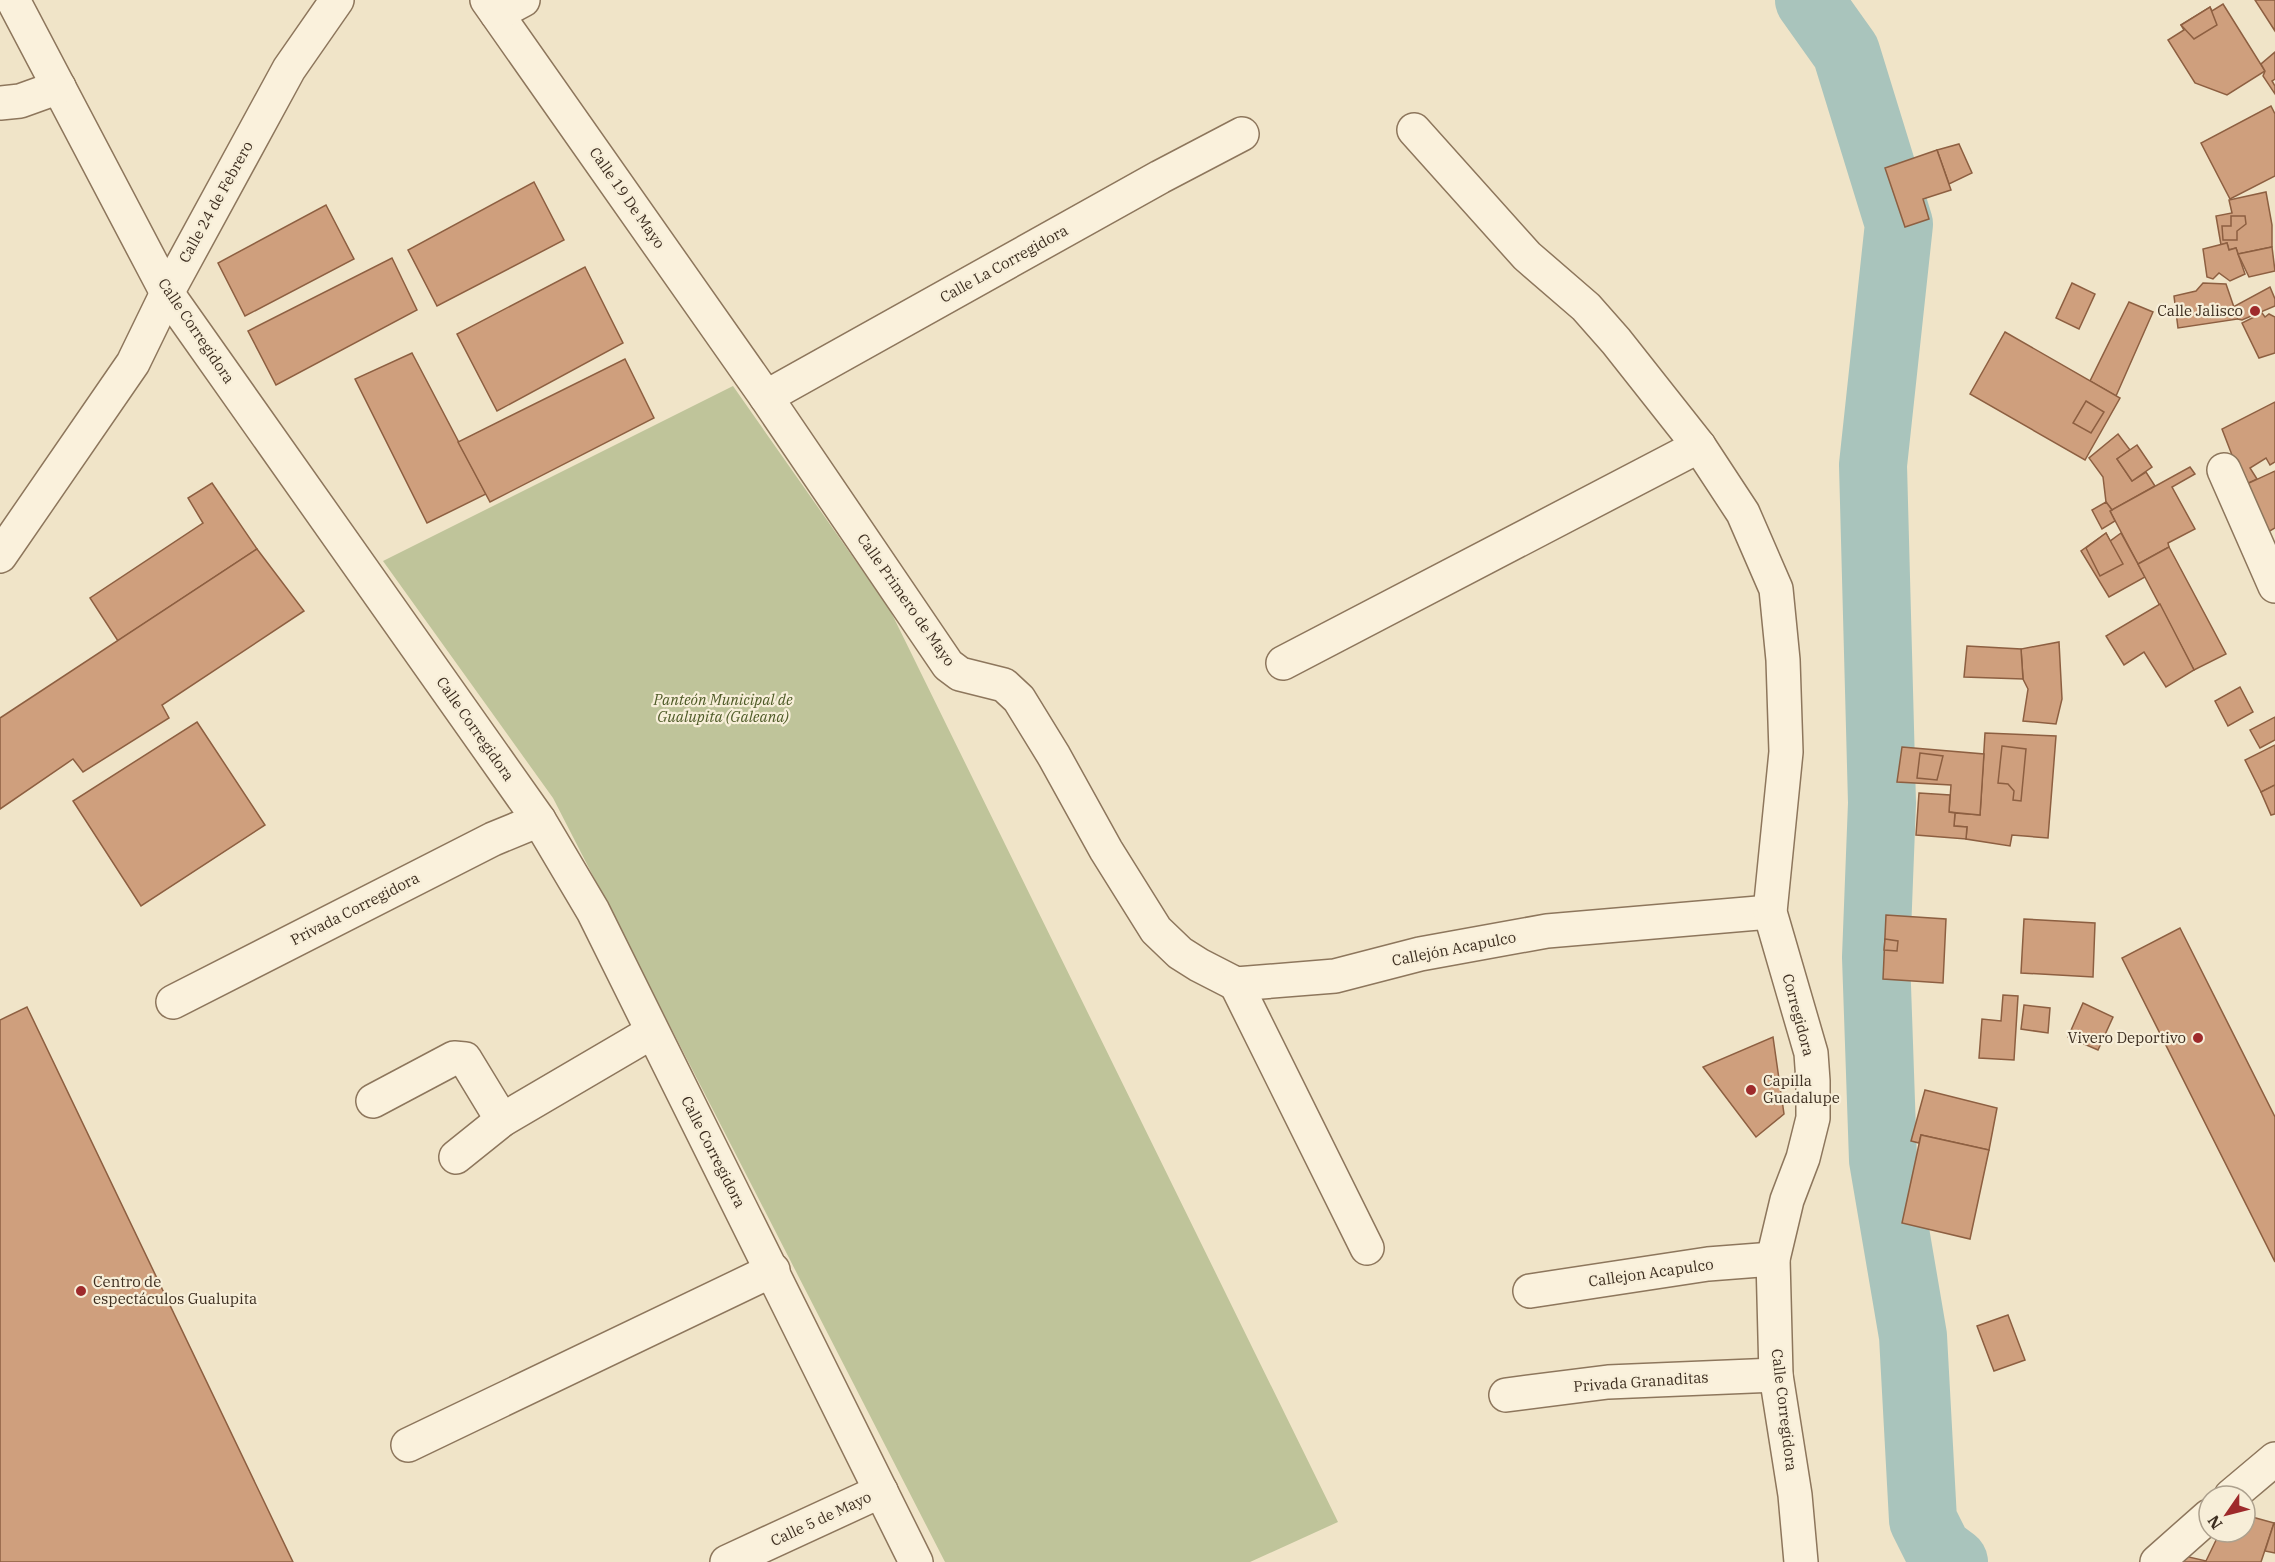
<svg xmlns="http://www.w3.org/2000/svg" width="2275" height="1562" font-family="'IBM Plex Serif',serif">
  <style>
    .cemetery { fill: #bfc49a }
    .lines { fill: none; stroke-linecap: round; stroke-linejoin: round }
    .river { stroke: #a9c4bc; stroke-width: 68 }
    .building { fill: #cf9f7d; stroke: #8d5f41; stroke-width: 1.5 }
    .minor-casing { stroke: #8d765c; stroke-width: 36 }
    .minor { stroke: #faf1dc; stroke-width: 33 }
    .poi-dot { fill: #9e2a2b; stroke: #f7eed8; stroke-width: 2 }
    .labels { text-anchor: middle; stroke-width: 4.5; stroke-linejoin: round; paint-order: stroke }
    .street-label { font-size: 15px; fill: #3d2e20; stroke: #f7eed8 }
    .poi-label { font-size: 15px; fill: #3d2e20; stroke: #f7eed8; text-anchor: end }
    .park-label { font-size: 15px; font-style: italic; fill: #4d5a26; stroke: #f7eed8 }
  </style>
  <rect width="100%" height="100%" fill="#f0e4c8"/>
  <polygon class="cemetery" points="733,386 890,610 1338,1522 1250,1562 945,1562 553,798 383,561"/>
  <g class="lines">
    <polyline class="river" points="1809,0 1846,52 1899,224 1873,465 1882,803 1876,957 1883,1160 1913,1336 1923,1520 1938,1550 1954,1562"/>
  </g>
  <g class="building">
    <polygon points="2255,0 2275,0 2275,31"/>
    <polygon points="2223,4 2265,71 2227,95 2195,83 2168,40 2184,30 2181,25 2210,7 2212,11"/>
    <polygon points="2210,7 2217,25 2194,39 2181,25"/>
    <polygon points="2275,52 2275,79 2272,81 2275,86 2275,94 2263,76 2265,71 2261,64"/>
    <polygon points="2271,106 2275,114 2275,176 2230,199 2201,143"/>
    <polygon points="1959,144 1972,173 1949,184 1937,150"/>
    <polygon points="1937,150 1951,190 1923,199 1929,219 1905,227 1885,168"/>
    <polygon points="534,182 564,240 437,306 408,250"/>
    <polygon points="2266,192 2272,225 2272,247 2238,254 2236,248 2229,250 2227,243 2221,245 2216,216 2232,213 2229,200"/>
    <polygon points="326,205 354,259 245,316 218,263"/>
    <polygon points="2231,216 2245,216 2246,224 2237,231 2237,240 2223,240 2222,226 2231,226"/>
    <polygon points="2227,243 2229,250 2236,248 2245,274 2230,281 2219,273 2213,279 2207,277 2203,249"/>
    <polygon points="2272,247 2275,271 2249,277 2238,254"/>
    <polygon points="392,258 417,310 276,385 248,331"/>
    <polygon points="585,267 623,343 497,411 457,334"/>
    <polygon points="2072,283 2095,294 2079,329 2056,318"/>
    <polygon points="2203,283 2226,284 2238,319 2178,328 2174,296 2196,291"/>
    <polygon points="2270,287 2275,299 2275,306 2242,320 2238,319 2233,307"/>
    <polygon points="2129,302 2153,312 2116,396 2090,381"/>
    <polygon points="2262,313 2265,317 2269,314 2275,317 2275,353 2259,358 2242,323"/>
    <polygon points="2005,332 2120,398 2085,460 1970,394"/>
    <polygon points="412,353 486,494 427,523 355,379"/>
    <polygon points="625,359 654,418 490,502 458,442"/>
    <polygon points="2086,401 2104,412 2091,433 2073,423"/>
    <polygon points="2275,402 2275,462 2270,465 2266,458 2250,468 2257,479 2236,489 2237,468 2222,429"/>
    <polygon points="2118,434 2130,450 2117,459 2132,481 2146,472 2155,486 2112,510 2106,502 2103,477 2089,458"/>
    <polygon points="2137,445 2152,467 2132,481 2117,459"/>
    <polygon points="2190,467 2195,474 2172,487 2195,529 2168,543 2169,547 2138,564 2110,511"/>
    <polygon points="2275,471 2275,528 2258,538 2236,489"/>
    <polygon points="212,483 257,549 118,641 90,598 203,523 188,498"/>
    <polygon points="2106,502 2112,510 2110,511 2115,521 2102,529 2092,510"/>
    <polygon points="2106,533 2110,541 2121,533 2145,577 2109,597 2081,551"/>
    <polygon points="2106,533 2123,564 2100,576 2086,548"/>
    <polygon points="2169,547 2226,654 2194,670 2138,564"/>
    <polygon points="257,549 304,611 162,705 169,718 83,772 73,759 0,809 0,718"/>
    <polygon points="2160,604 2194,670 2166,687 2144,652 2124,665 2106,636"/>
    <polygon points="2059,642 2062,699 2056,724 2023,721 2028,689 2023,679 2021,649"/>
    <polygon points="1967,646 2021,649 2023,679 1964,677"/>
    <polygon points="2240,687 2253,712 2228,726 2215,701"/>
    <polygon points="2275,717 2275,740 2260,748 2250,730"/>
    <polygon points="197,722 265,825 141,906 73,801"/>
    <polygon points="1985,733 2056,736 2048,838 2012,835 2010,846 1966,839 1967,827 1954,826 1955,813 1980,815"/>
    <polygon points="2275,745 2275,785 2261,792 2245,760"/>
    <polygon points="2002,746 2026,749 2021,801 2013,800 2014,791 2008,784 1998,783"/>
    <polygon points="1902,747 1984,754 1980,815 1949,812 1951,785 1897,782"/>
    <polygon points="1920,753 1943,756 1937,780 1917,778"/>
    <polygon points="2275,785 2275,814 2271,815 2261,792"/>
    <polygon points="1919,793 1950,795 1949,812 1955,813 1954,826 1967,827 1966,839 1916,835"/>
    <polygon points="1886,915 1946,919 1943,983 1883,979"/>
    <polygon points="2024,919 2095,923 2093,977 2021,973"/>
    <polygon points="2180,928 2275,1117 2275,1262 2122,958"/>
    <polygon points="1885,939 1898,941 1897,951 1884,950"/>
    <polygon points="2003,995 2018,996 2014,1060 1979,1058 1982,1019 2001,1021"/>
    <polygon points="2083,1003 2113,1017 2098,1050 2068,1037"/>
    <polygon points="2024,1005 2050,1008 2048,1033 2021,1029"/>
    <polygon points="27,1007 293,1562 0,1562 0,1020"/>
    <polygon points="1773,1037 1784,1114 1756,1137 1703,1067"/>
    <polygon points="1925,1090 1997,1108 1989,1150 1921,1135 1919,1143 1911,1141"/>
    <polygon points="1921,1135 1989,1150 1970,1239 1902,1223"/>
    <polygon points="2008,1315 2025,1360 1994,1371 1977,1326"/>
    <polygon points="2245,1515 2274,1523 2261,1562 2172,1562 2176,1554 2206,1561 2220,1532 2245,1532"/>
    <polygon points="2274,1523 2275,1523 2275,1553 2265,1551"/>
  </g>
  <g class="lines">
    <defs>
      <g id="minor">
        <polyline points="13,0 167,293 539,820 593,911 916,1562"/>
        <polyline points="487,0 766,397 948,665 960,674 1004,685 1019,699 1054,756 1106,850 1156,930 1180,953 1199,965 1236,984 1335,976 1420,954 1547,931 1770,912"/>
        <polyline points="497,14 523,0"/>
        <polyline points="0,103 20,101 59,87"/>
        <polyline points="1414,130 1527,256 1586,307 1616,341 1699,446 1743,513 1776,589 1783,660 1786,752 1770,912 1811,1053 1813,1081 1813,1118 1803,1158 1787,1200 1773,1259 1776,1375 1795,1495 1801,1562"/>
        <polyline points="766,397 1160,177 1242,134"/>
        <polyline points="2224,470 2275,586"/>
        <polyline points="0,556 133,363 167,293 289,69 337,0"/>
        <polyline points="1283,663 1699,446"/>
        <polyline points="1236,984 1367,1248"/>
        <polyline points="173,1002 493,839 539,820"/>
        <polyline points="373,1101 454,1058 465,1059 502,1120"/>
        <polyline points="456,1157 502,1120 652,1032"/>
        <polyline points="1530,1291 1708,1264 1773,1259"/>
        <polyline points="1506,1395 1608,1382 1776,1375"/>
        <polyline points="408,1445 773,1270"/>
        <polyline points="2231,1496 2275,1459"/>
        <polyline points="727,1562 881,1491"/>
        <polyline points="2157,1562 2209,1516"/>
      </g>
    </defs>
    <use href="#minor" class="minor-casing"/>
    <use href="#minor" class="minor"/>
  </g>
  <g class="poi-dot">
    <circle cx="2255" cy="311" r="6"/>
    <circle cx="2198" cy="1038" r="6"/>
    <circle cx="1751" cy="1090" r="6"/>
    <circle cx="81" cy="1291" r="6"/>
  </g>
  <g class="labels">
    <g class="street-label">
      <text transform="translate(627 198) rotate(55)" y="5">Calle 19 De Mayo</text>
      <text transform="translate(216 202) rotate(-61)" y="5">Calle 24 de Febrero</text>
      <text transform="translate(1004 264) rotate(-29)" y="5">Calle La Corregidora</text>
      <text transform="translate(196 331) rotate(56)" y="5">Calle Corregidora</text>
      <text transform="translate(906 600) rotate(55)" y="5">Calle Primero de Mayo</text>
      <text transform="translate(475 729) rotate(55)" y="5">Calle Corregidora</text>
      <text transform="translate(355 909) rotate(-27)" y="5">Privada Corregidora</text>
      <text transform="translate(1454 949) rotate(-11)" y="5">Callejón Acapulco</text>
      <text transform="translate(1798 1015) rotate(75)" y="5">Corregidora</text>
      <text transform="translate(713 1152) rotate(63)" y="5">Calle Corregidora</text>
      <text transform="translate(1651 1273) rotate(-8)" y="5">Callejon Acapulco</text>
      <text transform="translate(1641 1382) rotate(-4)" y="5">Privada Granaditas</text>
      <text transform="translate(1784 1410) rotate(83)" y="5">Calle Corregidora</text>
      <text transform="translate(821 1519) rotate(-25)" y="5">Calle 5 de Mayo</text>
    </g>
    <g class="poi-label">
      <text x="2243" y="316">Calle Jalisco</text>
      <text x="2186" y="1043">Vivero Deportivo</text>
      <text x="1763" y="1086" text-anchor="start">Capilla<tspan x="1763" dy="17">Guadalupe</tspan></text>
      <text x="93" y="1287" text-anchor="start">Centro de<tspan x="93" dy="17">espectáculos Gualupita</tspan></text>
    </g>
    <g class="park-label">
      <text x="723" y="705">Panteón Municipal de<tspan x="723" dy="17">Gualupita (Galeana)</tspan></text>
    </g>
  </g>
  <g transform="translate(2227 1514) rotate(235)"><circle r="28" fill="#f7eed8" stroke="#ada18e" stroke-width="1.5"/>
  <path d="M0-4.5L10 22L0 15L-10 22Z" fill="#9e2a2b"/>
  <text y="-9" font-size="16" font-weight="bold" text-anchor="middle" fill="#3d2e20">N</text>
  </g>
</svg>
